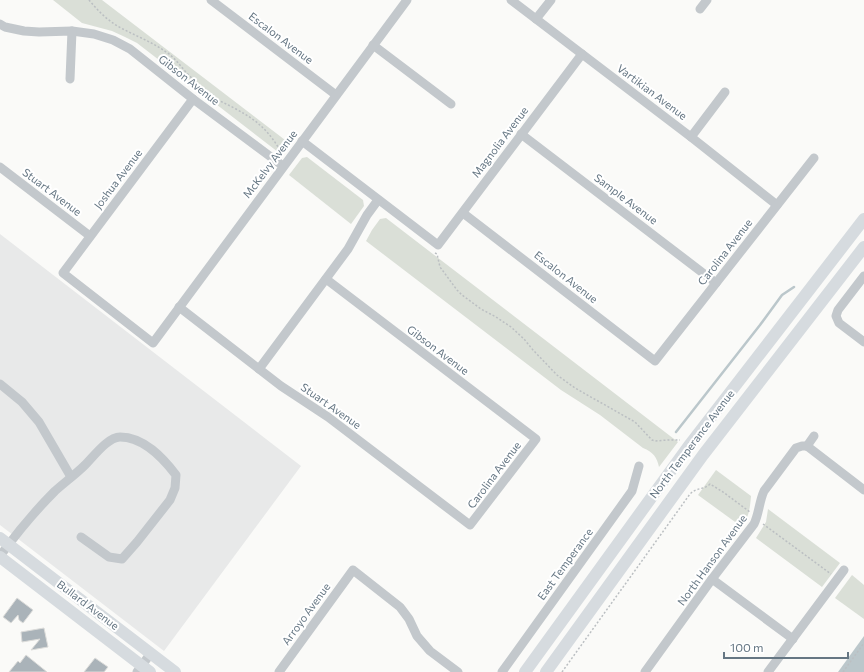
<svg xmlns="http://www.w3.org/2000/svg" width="864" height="672" font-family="Commissioner,sans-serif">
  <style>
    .built { fill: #e8e9e9 }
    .green { fill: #dadfd7 }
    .water { fill: #bbc7cb }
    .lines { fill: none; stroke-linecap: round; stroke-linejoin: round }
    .stream { stroke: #bbc7cb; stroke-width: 2.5 }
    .building { fill: #aab3b9; stroke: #dcdcda }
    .path { stroke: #bbbfc2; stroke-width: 1.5; stroke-dasharray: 2 2; stroke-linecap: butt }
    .minor { stroke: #c3c8cc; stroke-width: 9 }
    .major { stroke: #d6dbdf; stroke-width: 12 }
    .labels { text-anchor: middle; stroke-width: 4; stroke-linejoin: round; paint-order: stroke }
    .street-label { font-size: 11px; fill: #657683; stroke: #fff }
  </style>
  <rect width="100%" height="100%" fill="#fafaf8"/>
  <polygon class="built" points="0,234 301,466 164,651 0,525"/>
  <g class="green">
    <polygon points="53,0 102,0 289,143 283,151 278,152 137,43 125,37 112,31 82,23"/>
    <polygon points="307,157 363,200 364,206 351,224 289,175 302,158"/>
    <path d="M 386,218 L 678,442 L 659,467 C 657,457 653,452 643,448 L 600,415 L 561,390 L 366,241 L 372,230 L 380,219 Z"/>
    <path d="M 716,470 L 751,496 C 750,508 749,517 742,527 L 698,495 Z"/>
    <polygon points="768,509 840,563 822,587 756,538 766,522"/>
    <polygon points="852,575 864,585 864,619 835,598"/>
  </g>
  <polygon class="water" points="864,636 864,672 838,672"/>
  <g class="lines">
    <polyline class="stream" points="676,432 760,325 782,295 794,287"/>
  </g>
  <g class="building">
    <polygon points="17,598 33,610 23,623 19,620 18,615 11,623 3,617"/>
    <polygon points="44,628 48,647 31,650 40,639 22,642 21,632"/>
    <polygon points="26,655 47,672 9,672 18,661 20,663"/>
    <polygon points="95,658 108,667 104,672 84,672"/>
  </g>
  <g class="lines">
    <g class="path">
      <path d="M 89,0 C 98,11 108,21 121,28 C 136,36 152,42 166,52 C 174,57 179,64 185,71 C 193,80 201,87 210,94 C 218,101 227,104 236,109 C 258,121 269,131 281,152 L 284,151"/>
      <polyline points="435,253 437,254 440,267 457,290 462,295 481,309 496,317 511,327 524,339 533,350 557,375 575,388 635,422 652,440 655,441 668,440 680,440"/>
      <polyline points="763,524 831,574"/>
      <path d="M 562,672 L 690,494 C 697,487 704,490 710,484 L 723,492 L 750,512"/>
      <polyline points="843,672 864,643"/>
    </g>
    <g class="minor">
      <polyline points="211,0 336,95"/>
      <polyline points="511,0 691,137 777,205"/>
      <polyline points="700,9 707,0"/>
      <polyline points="536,19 551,0"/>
      <polyline points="0,24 5,27 24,31 39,32 72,31 94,34 113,40 130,49 193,99 283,166"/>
      <polyline points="373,45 451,104"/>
      <polyline points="70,79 72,31"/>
      <polyline points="193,99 63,273 153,343 407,0"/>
      <polyline points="521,134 716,283"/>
      <polyline points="691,137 725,92"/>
      <polyline points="302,141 438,245 582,54"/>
      <polyline points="0,167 90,236"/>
      <polyline points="463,213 655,361 814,158"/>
      <polyline points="864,276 838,310 836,316 839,323 864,342"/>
      <polyline points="179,307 281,386 328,417 470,525 536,439 326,279"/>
      <polyline points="259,369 348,249 367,215 378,200"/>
      <polyline points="0,384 22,402 39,422 71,477"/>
      <polyline points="807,446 864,490"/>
      <polyline points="807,446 814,436"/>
      <path d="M 0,556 C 16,534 36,510 55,491 C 65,482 76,474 85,465 C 94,456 108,437 120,437 C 144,437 163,458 176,475 L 175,488 L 170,500 L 137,542 L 122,559 L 109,557 L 81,537"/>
      <polyline points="712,579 793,639"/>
      <polyline points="137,672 151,653"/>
      <polyline points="279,672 353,570 400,607 409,619 417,636 430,651 458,672"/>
      <polyline points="502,672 632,491 639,466"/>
      <path d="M 645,672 L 712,579 L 754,524 C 759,514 759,502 764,491 L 796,448 L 802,446 L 807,446"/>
      <polyline points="768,672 844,570"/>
    </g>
    <g class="major">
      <polyline points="0,538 175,672"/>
      <polyline points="0,557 150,672"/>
      <polyline points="525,672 688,447 864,219"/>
      <polyline points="546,672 703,455 864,247"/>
    </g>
  </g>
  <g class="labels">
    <g class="street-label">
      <text transform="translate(281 38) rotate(37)" y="4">Escalon Avenue</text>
      <text transform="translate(189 80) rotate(38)" y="4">Gibson Avenue</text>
      <text transform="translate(652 92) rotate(37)" y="4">Vartikian Avenue</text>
      <text transform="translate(500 142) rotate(-53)" y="4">Magnolia Avenue</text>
      <text transform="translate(270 164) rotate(-53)" y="4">McKelvy Avenue</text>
      <text transform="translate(118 179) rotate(-53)" y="4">Joshua Avenue</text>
      <text transform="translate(52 192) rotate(37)" y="4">Stuart Avenue</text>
      <text transform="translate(626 199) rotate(37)" y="4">Sample Avenue</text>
      <text transform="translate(725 252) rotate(-52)" y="4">Carolina Avenue</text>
      <text transform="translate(566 277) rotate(38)" y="4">Escalon Avenue</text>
      <text transform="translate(438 350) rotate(37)" y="4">Gibson Avenue</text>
      <text transform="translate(331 406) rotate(35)" y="4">Stuart Avenue</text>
      <text transform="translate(692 444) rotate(-53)" y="4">North Temperance Avenue</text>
      <text transform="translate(494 475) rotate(-53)" y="4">Carolina Avenue</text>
      <text transform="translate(712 560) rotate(-54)" y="4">North Hanson Avenue</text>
      <text transform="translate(565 564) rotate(-54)" y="4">East Temperance</text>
      <text transform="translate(88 605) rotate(37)" y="4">Bullard Avenue</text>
      <text transform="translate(306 614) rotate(-54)" y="4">Arroyo Avenue</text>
    </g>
  </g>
  <path d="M724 652v6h124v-6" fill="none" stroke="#657683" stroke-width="2"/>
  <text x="730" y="652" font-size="12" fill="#657683" stroke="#ffffff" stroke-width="3" paint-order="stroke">100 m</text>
</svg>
